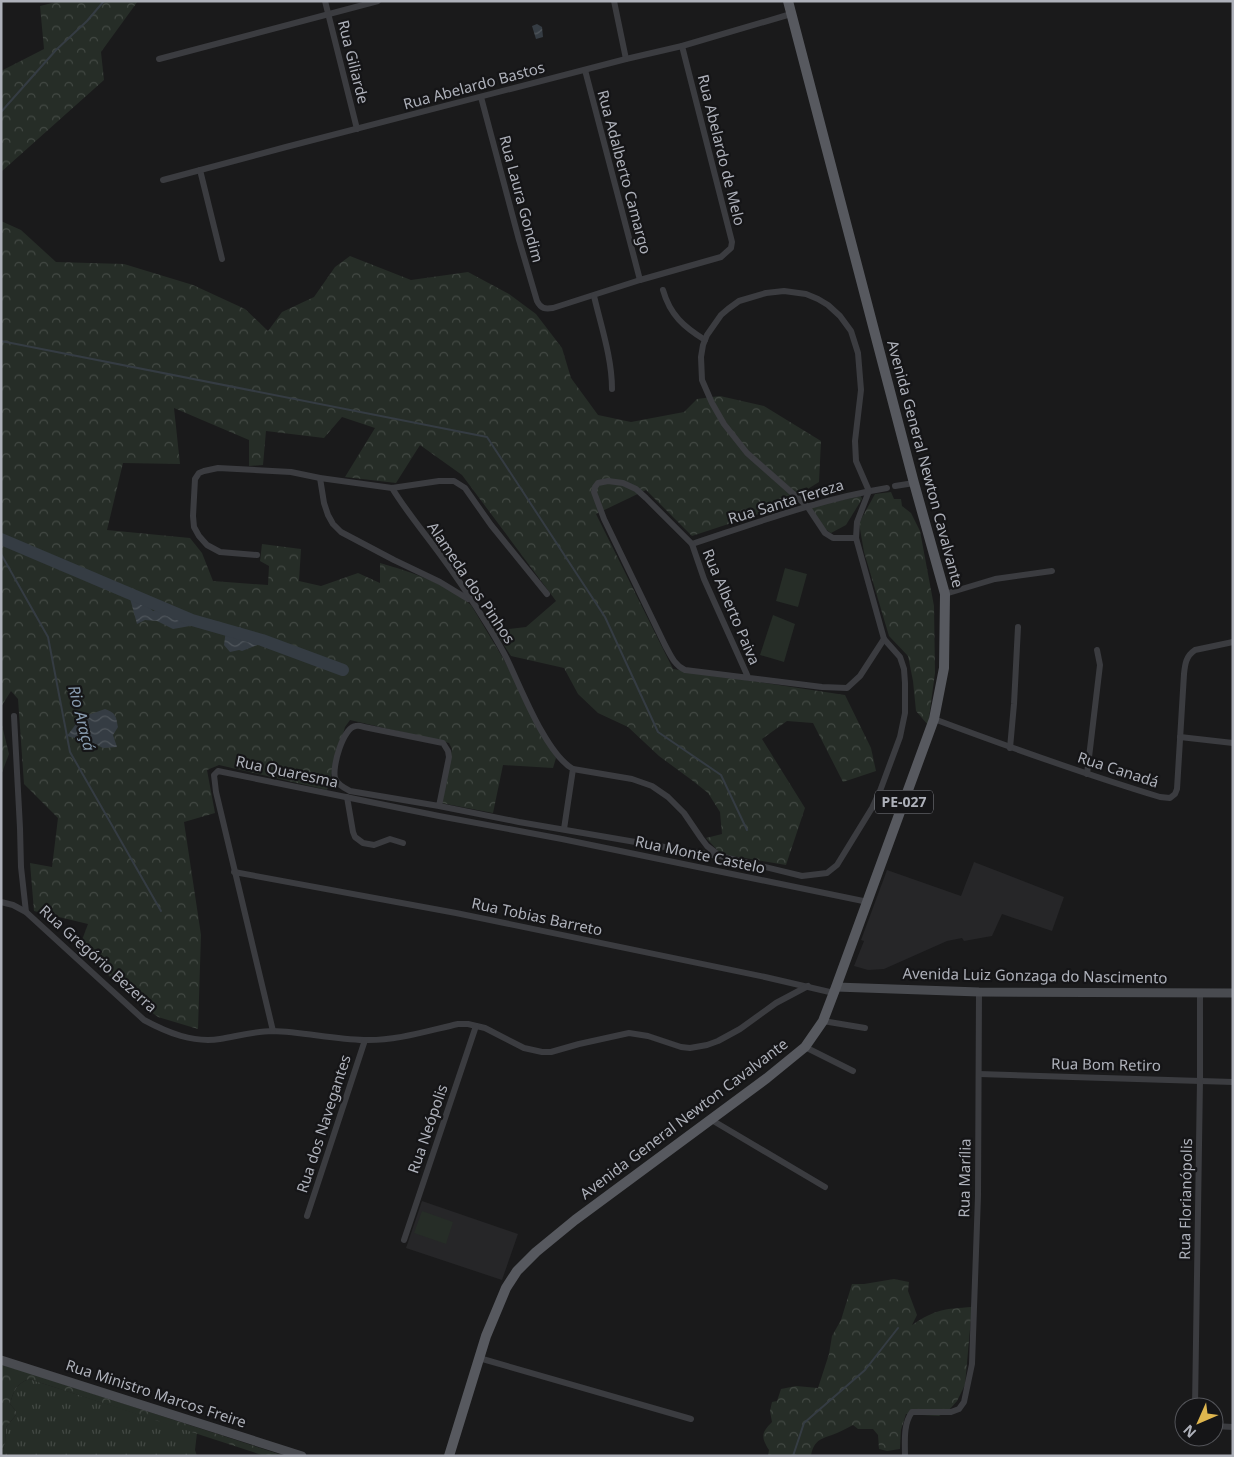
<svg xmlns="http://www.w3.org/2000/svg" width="1234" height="1457" font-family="'Noto Sans',sans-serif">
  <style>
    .built { fill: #262628 }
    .grass { fill: url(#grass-tufts) }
    .forest { fill: url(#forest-crowns) }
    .pitch { fill: #262d27 }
    .water { fill: url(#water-waves) }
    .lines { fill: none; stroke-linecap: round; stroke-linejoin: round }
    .stream { stroke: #353c43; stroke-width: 2 }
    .river { stroke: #353c43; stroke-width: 12 }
    .street { stroke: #3b3c40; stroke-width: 6 }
    .secondary { stroke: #494b50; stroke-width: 9 }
    .primary { stroke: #57595f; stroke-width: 10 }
    .labels { text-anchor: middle; stroke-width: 4.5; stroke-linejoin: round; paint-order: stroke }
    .shield { fill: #151517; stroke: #808289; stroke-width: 1 }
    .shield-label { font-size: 14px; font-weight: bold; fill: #aeb1ba }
    .street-label { font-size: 15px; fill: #aeb1ba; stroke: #151517 }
    .water-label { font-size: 16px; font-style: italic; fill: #899cb0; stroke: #151517 }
  </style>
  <defs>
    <pattern id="grass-tufts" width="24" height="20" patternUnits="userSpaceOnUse" patternTransform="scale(1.25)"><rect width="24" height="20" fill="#262d27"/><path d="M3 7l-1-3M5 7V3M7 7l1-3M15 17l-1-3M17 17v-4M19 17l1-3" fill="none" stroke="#434944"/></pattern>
    <pattern id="forest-crowns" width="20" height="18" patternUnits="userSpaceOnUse" patternTransform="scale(1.25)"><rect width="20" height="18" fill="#262d27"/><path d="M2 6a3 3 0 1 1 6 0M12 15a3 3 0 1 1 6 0" fill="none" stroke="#434944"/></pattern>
    <pattern id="water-waves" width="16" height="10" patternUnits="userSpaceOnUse" patternTransform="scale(1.25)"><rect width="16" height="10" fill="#353c43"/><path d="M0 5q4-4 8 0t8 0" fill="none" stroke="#50565c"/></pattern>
  </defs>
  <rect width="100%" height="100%" fill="#1a1a1b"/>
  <g class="built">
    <polygon points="974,862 1064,897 1052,931 1002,914 992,936 964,941 962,938 947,941 884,969 868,970 854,966 864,941 861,940 887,870 961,896"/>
    <polygon points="422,1201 518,1234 502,1280 406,1248"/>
  </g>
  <path class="grass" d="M 29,1379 L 197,1433 L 195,1450 L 197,1456 L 1,1456 L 5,1443 L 6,1427 L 16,1415 L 16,1411 L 10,1404 C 13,1392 17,1383 29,1379 Z"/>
  <g class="forest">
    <polygon points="60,1 138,1 101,52 104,80 1,172 1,71 44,49 40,6"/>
    <path d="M 1,221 L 21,230 L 56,262 L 124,264 L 193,285 L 245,309 L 268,331 L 282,312 L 314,297 L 335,267 L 350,256 L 411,280 L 468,272 L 509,294 L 536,314 L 562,348 L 571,378 L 598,415 L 631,422 L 684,412 L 697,399 L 720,396 L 764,406 L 821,441 L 819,482 L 777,508 L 692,536 L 646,490 L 596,514 L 673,669 L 845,695 L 871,748 L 876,771 L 843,782 L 813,723 L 787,721 L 762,739 L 805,808 L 786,865 L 721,854 L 706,838 L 722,834 L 720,812 L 708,793 L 693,781 L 659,756 L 628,727 L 598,713 L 578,694 L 564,668 L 511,656 L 487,619 L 509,629 L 526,627 L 556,601 L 462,475 L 420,445 L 396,483 L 345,477 L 375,428 L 342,417 L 324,438 L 266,431 L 263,465 L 249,466 L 249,440 L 174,408 L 180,464 L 123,463 L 107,530 L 190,538 L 202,553 L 213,581 L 268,585 L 269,566 L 260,561 L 262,544 L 301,549 L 299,581 L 321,586 L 358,573 L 380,583 L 380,563 C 411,572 446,583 471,605 L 503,658 L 556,758 L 553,768 L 503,765 L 493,813 L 441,803 L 452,749 L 449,743 L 350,720 L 345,727 L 327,790 L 219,765 L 207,770 L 215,813 L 184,822 L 201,935 L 198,1029 L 158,1017 L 136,1001 L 79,948 L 88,924 L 34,911 L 30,863 L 52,867 L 58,818 L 24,784 L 18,699 L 11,691 L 1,707 Z"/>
    <polygon points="891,492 894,499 901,499 902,506 911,513 920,531 934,606 935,673 928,725 916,711 913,681 908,656 889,636 864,552 859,523 875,494"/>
    <polygon points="861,496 862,499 846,525 831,533 825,529 810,507"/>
    <polygon points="1,721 9,754 1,775"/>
    <path d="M 894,1279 L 909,1282 L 908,1291 L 917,1315 L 912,1325 C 936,1309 944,1309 972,1307 L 965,1385 L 957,1401 L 950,1409 L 939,1416 L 906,1414 L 901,1430 L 900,1449 L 887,1451 L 879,1449 L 878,1435 L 873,1429 L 858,1429 L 853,1425 C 848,1428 843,1430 837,1433 C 823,1439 814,1438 811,1456 L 768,1456 L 769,1450 C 761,1437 761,1433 772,1422 L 770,1411 L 772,1402 L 777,1401 L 781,1389 L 796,1386 L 818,1388 L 829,1354 L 832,1336 L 841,1320 L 852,1284 L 864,1284 Z"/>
    <path d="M 1,1364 L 285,1456 L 265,1456 L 29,1379 C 17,1383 13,1392 10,1404 L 16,1411 L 16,1415 L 6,1427 L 5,1443 L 1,1456 Z"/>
  </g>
  <g class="pitch">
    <polygon points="785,568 807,574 798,607 776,601"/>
    <polygon points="773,615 795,624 784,662 760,655"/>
    <polygon points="422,1211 453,1222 446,1244 414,1233"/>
  </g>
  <g class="water">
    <polygon points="537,24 542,27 543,37 536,39 532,26"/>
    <path d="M 128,591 L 134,593 L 153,611 C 167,608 180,612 192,620 L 190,626 L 173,629 L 157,621 L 145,620 L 137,624 Z"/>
    <polygon points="240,627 247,633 248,638 254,642 259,639 262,640 266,648 260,644 242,651 239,650 230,652 224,645 226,630 230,628"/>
    <path d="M 105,709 C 116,713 116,716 118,727 L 113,735 L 117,747 L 103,748 L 91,742 L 67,736 L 82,716 L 91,714 Z"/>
  </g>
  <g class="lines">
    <g class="stream">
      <polyline points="1,112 56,50 87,21 104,1"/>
      <polyline points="1,341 487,437 605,617 658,732 721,775 747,830"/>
      <polyline points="1,554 48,637 70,752 161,911"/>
      <polyline points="793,1456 804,1423 865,1370 898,1328"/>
    </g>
    <polyline class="river" points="1,539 192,620 262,640 343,670"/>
    <g class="street">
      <polyline points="325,1 357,129"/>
      <polyline points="614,1 626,59"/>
      <polyline points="159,59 378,1"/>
      <polyline points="585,70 640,280"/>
      <path d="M 481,97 L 519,240 L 537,301 C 541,309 545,309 553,308 L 640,280 L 721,257 L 731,248 L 732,242 L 682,46"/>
      <polyline points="200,170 222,259"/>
      <polyline points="163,180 286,147 626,59 682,46 791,14"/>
      <path d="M 663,290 C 670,315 684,327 705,340"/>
      <path d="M 594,296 C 601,326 612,358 612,389"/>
      <polyline points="320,478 324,503 328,515 333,524 341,532 394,560 440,582 468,599"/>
      <polyline points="895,486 914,483"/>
      <path d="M 392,488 C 406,511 423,531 439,553 C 457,577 474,603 490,629 C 496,639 502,649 507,659 C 521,688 546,754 573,769 L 564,829"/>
      <path d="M 692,544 C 756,523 820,499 887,488"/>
      <polyline points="257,555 220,552 207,545 199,536 194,527 193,516 195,479 199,473 204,471 218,468 291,472 320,478 392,488 439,481 454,481 465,488 491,525 547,594"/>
      <polyline points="945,594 995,579 1052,571"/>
      <path d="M 748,677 L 704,579 L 692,544 L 646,498 L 636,489 L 623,483 L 608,481 L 598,483 L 595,487 L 594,492 L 604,519 L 665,645 C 670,654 674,665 685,670 L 822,687 L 847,688 L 860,676 L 884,639"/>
      <polyline points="14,716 20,828 21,867 26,912"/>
      <path d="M 934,719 C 1009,747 1084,774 1160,797 L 1170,798 L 1175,794 L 1177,789 L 1184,674 C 1185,664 1186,656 1195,650 L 1233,642"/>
      <polyline points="1180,737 1233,743"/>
      <polyline points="1010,748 1014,704 1018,627"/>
      <polyline points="573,769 632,779 652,786 668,797 684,813 701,838 707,846 720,856 802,876 827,873 837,865 872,808 880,791 900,737 905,713 905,683 904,669 900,657 884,639 856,538 857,522 869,491 856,461 855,441 861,390 858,353 851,331 840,316 828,305 818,299 806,294 784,291 766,293 739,301 728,309 721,315 707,335 703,345 701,357 702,380 712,403 724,424 747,453 807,506 825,533 833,538 856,538"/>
      <polyline points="1087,774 1100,665 1097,650"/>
      <polyline points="347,797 353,832 355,837 363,843 374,845 390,839 403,843"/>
      <path d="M 439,806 L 449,757 L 448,751 L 443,743 L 364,727 C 361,726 359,725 356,726 C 343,727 332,767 335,778 C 337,784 344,788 350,791 L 439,806 L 519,822 L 717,856"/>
      <polyline points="234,872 456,913 765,977 834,993"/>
      <path d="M 1,902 L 13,905 L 26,912 L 144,1020 C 168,1033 193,1043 220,1039 C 238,1036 255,1031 273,1031 C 303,1032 333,1039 364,1040 C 396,1041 427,1031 458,1024 L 468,1024 L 485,1028 L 524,1048 L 542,1052 L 551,1052 L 579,1044 L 629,1033 L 648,1036 L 681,1047 L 690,1048 L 707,1045 L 718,1041 L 740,1029 L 776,1003 L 808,986"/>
      <polyline points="823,1021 865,1028"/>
      <polyline points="273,1031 216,792 214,775 218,771 439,816 562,839 868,902"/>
      <polyline points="805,1047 853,1071"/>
      <polyline points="979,1074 1233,1082"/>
      <polyline points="710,1119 825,1187"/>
      <polyline points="307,1216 365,1040"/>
      <polyline points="404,1240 476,1026"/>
      <polyline points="479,1358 691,1419"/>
      <polyline points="1195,1407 1200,1080 1200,992"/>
      <polyline points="1214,1426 1233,1427"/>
      <path d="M 905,1456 C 905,1442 903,1424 912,1412 L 951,1412 L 959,1409 L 964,1402 L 972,1364 L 978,1196 L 979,992"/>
    </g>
    <g class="secondary">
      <polyline points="836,987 979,992 1233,993"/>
      <polyline points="1,1360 302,1456"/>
    </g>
    <polyline class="primary" points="449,1456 486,1336 506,1288 517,1271 536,1252 575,1220 767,1078 805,1047 823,1021 836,987 934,719 944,668 945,594 914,483 788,1"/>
  </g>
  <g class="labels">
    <rect class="shield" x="875" y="790.5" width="58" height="23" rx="4"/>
    <g class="shield-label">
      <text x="904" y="807">PE-027</text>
    </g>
    <g class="street-label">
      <text transform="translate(353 62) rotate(76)" y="5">Rua Giliarde</text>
      <text transform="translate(474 86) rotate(-15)" y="5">Rua Abelardo Bastos</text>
      <text transform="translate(721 150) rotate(76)" y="5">Rua Abelardo de Melo</text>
      <text transform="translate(624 172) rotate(75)" y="5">Rua Adalberto Camargo</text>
      <text transform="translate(521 199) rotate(75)" y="5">Rua Laura Gondim</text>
      <text transform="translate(925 464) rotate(75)" y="5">Avenida General Newton Cavalvante</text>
      <text transform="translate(786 502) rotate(-17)" y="5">Rua Santa Tereza</text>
      <text transform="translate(471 583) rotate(56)" y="5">Alameda dos Pinhos</text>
      <text transform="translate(731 607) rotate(67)" y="5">Rua Alberto Paiva</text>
      <text transform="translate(1118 770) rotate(18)" y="5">Rua Canadá</text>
      <text transform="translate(287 772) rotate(12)" y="5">Rua Quaresma</text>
      <text transform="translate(700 855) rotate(12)" y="5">Rua Monte Castelo</text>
      <text transform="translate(537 917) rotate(12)" y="5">Rua Tobias Barreto</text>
      <text transform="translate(98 959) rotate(42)" y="5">Rua Gregório Bezerra</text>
      <text transform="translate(1035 976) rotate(1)" y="5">Avenida Luiz Gonzaga do Nascimento</text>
      <text transform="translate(1106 1065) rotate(1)" y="5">Rua Bom Retiro</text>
      <text transform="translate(684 1119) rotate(-37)" y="5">Avenida General Newton Cavalvante</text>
      <text transform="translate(324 1124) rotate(-72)" y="5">Rua dos Navegantes</text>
      <text transform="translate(428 1129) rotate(-71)" y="5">Rua Neópolis</text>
      <text transform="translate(965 1178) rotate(-89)" y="5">Rua Marília</text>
      <text transform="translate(1186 1199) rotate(-89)" y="5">Rua Florianópolis</text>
      <text transform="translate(156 1394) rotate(18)" y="5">Rua Ministro Marcos Freire</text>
    </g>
    <g class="water-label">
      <text transform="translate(82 718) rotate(76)" y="6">Rio Araçá</text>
    </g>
  </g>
  <rect width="1234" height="1457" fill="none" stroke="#aeb1ba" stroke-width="5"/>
  <g transform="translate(1199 1422) rotate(225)"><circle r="24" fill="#151517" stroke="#525358"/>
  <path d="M0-4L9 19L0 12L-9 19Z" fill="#dfb64e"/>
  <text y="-8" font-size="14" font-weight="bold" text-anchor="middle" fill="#aeb1ba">N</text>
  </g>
</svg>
